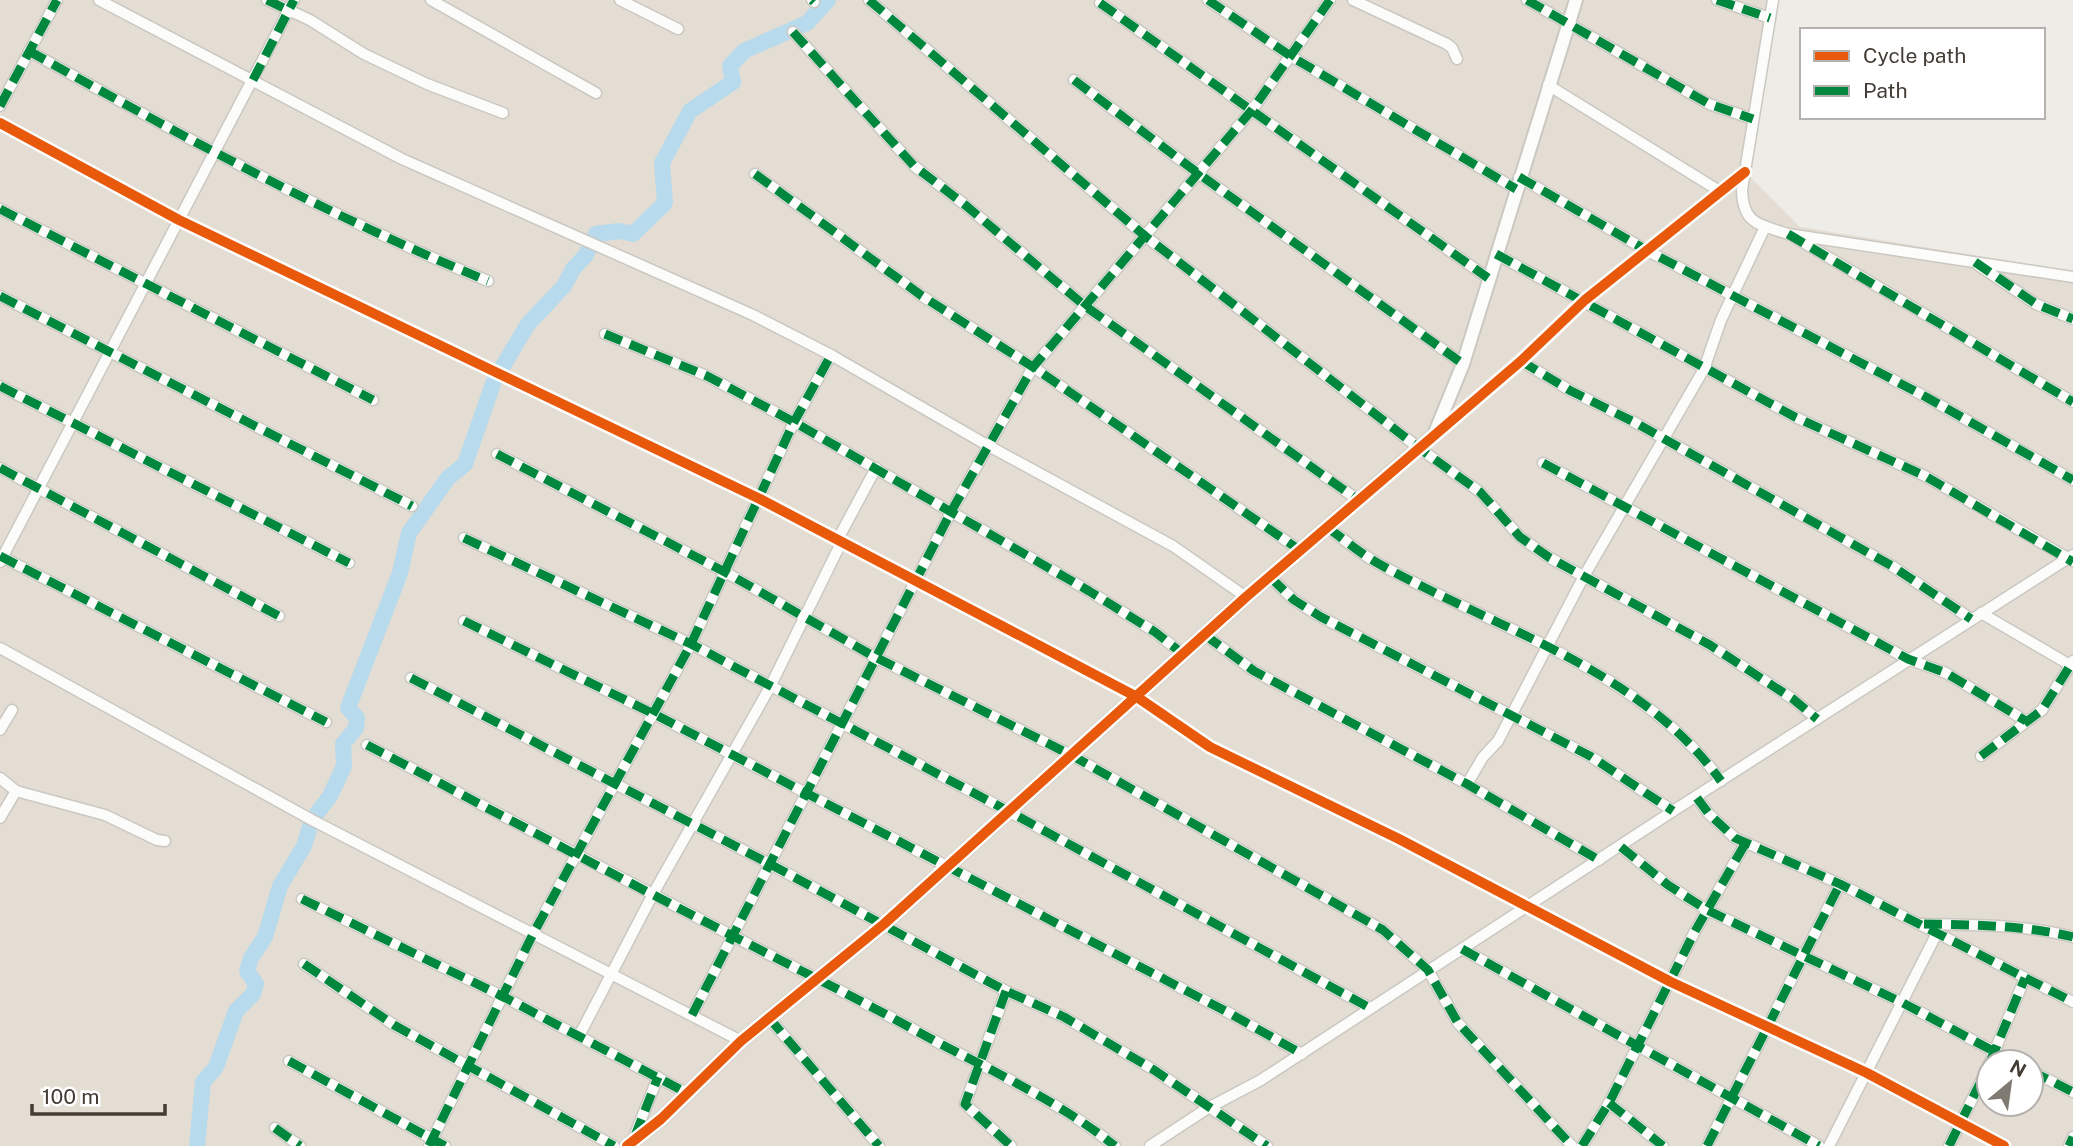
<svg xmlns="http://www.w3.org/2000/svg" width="2073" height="1146" font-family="'Public Sans',sans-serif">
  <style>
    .residential { fill: #e3ddd3; fill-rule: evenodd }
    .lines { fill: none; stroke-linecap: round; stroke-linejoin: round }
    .river { stroke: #b7daec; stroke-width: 16 }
    .minor-casing { stroke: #cbc8c2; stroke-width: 13 }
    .tertiary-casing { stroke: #cbc8c2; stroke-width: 16 }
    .minor { stroke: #fcfcfb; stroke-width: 10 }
    .tertiary { stroke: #fcfcfb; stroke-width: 12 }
    .quiet { stroke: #00873e; stroke-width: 9; stroke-dasharray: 18 9; stroke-linecap: butt }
    .cycleway-casing { stroke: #fff; stroke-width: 15 }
    .cycleway { stroke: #e8590c; stroke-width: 10 }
  </style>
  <rect width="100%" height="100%" fill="#eeece6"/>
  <path class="residential" d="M 0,0 L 1778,0 L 1745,172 L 1800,227 L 2073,271 L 2073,1146 L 0,1146 ZM 1989,1062 L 2031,1062 L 2031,1104 L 1989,1104 Z"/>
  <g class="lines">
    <polyline class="river" points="197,1146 203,1082 216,1067 236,1011 253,994 256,984 247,971 251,958 265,937 280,886 304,846 312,820 330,796 344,766 343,744 356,728 357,718 348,708 400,573 409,533 448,478 465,464 494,381 528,324 564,286 573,269 586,255 596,234 619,231 633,234 665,203 662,163 690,111 733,82 730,66 744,51 807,23 828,0"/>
    <defs>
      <g id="minor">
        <polyline points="99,0 402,159 753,315 831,355 987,445 1173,546 1246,597"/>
        <polyline points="267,0 310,20 364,54 427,84 503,113"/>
        <polyline points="431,0 596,93"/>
        <polyline points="620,0 678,29"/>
        <polyline points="812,0 814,2"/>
        <polyline points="869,0 1145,236 1419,448 1480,492 1520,537 1550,558 1710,645 1793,699 1817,719"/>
        <polyline points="1208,0 1292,57 1516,189"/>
        <polyline points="1353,0 1447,44 1452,48 1457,59"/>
        <polyline points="1527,0 1709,104 1753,119"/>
        <polyline points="1717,0 1770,18"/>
        <path d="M 1773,0 L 1742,190 C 1743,224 1758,224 1788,234 L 2073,277"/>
        <polyline points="1100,3 1488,278"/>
        <polyline points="793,32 914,166 964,204 1085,306 1358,500"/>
        <path d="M 29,51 C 178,134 330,217 488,281"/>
        <polyline points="1074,80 1199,174 1463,364"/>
        <polyline points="1548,85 1721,192"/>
        <polyline points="0,106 57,0"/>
        <polyline points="0,123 179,220 760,499 1137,697 1210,747 1399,839 1671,982 1867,1073 2004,1146"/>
        <polyline points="755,174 922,296 1033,367 1301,551"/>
        <polyline points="1519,177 1646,250 1926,397 2073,480"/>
        <polyline points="0,209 373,400"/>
        <polyline points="1794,237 2073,402"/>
        <polyline points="1496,254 1795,417 1925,476 2073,561"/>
        <polyline points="1978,265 2036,304 2073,319"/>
        <polyline points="0,296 412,506"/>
        <polyline points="605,334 707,376 794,422 1089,591 1155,632 1183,654"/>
        <polyline points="1521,361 1571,391 1634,422 1892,566 1971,619"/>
        <polyline points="0,386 349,563"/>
        <polyline points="1436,434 1521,361 1585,300 1745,172"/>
        <polyline points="497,454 725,572 875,657 1071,755 1383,930 1428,970 1458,1023 1572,1146"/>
        <polyline points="1543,463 1908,659 1946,673 2026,721"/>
        <polyline points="0,468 279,616"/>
        <path d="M 1328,528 C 1345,540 1362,555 1381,565 C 1498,630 1639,668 1721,781"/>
        <polyline points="464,538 691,644 1008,811 1370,1008"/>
        <polyline points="838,539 876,468"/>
        <polyline points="0,556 326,722"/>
        <polyline points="0,562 294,0"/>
        <polyline points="1271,578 1294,600 1321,617 1590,756 1673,811"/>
        <polyline points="1981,613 2070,665"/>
        <polyline points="464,621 654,714 1231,1014 1302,1054"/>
        <polyline points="1205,635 1254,671 1467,784 1599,860"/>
        <polyline points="0,648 312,820 741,1041"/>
        <polyline points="411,678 768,863 1006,991 1064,1017 1154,1070 1267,1146"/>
        <polyline points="0,730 12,710"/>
        <path d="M 367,745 C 488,808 608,872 729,934 C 789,965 849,994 909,1027 C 978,1065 1052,1096 1115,1146"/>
        <polyline points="1981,756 2042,710 2073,661"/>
        <polyline points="0,778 16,791 0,818"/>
        <polyline points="1467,784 1483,757 1498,741 1584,576 1704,369 1721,320 1765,227"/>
        <polyline points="16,791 105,815 157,840 165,841"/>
        <polyline points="1697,798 1709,814 1735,838 1840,884 2073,1002"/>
        <polyline points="1621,847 1668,885 1707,910 1903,1003 2014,1062"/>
        <polyline points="302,899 504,997 687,1093"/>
        <path d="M 1921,924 C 1972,925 2023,924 2073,937"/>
        <polyline points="1462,949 1819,1146"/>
        <polyline points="304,964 394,1025 614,1146"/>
        <polyline points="1006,991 965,1104 1011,1146"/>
        <polyline points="692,1015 952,510 1033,367 1252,110 1330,0"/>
        <polyline points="769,1018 879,1146"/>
        <polyline points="579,1036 653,894 770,687 842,541"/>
        <polyline points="289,1061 445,1146"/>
        <polyline points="1990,1062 2025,978"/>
        <polyline points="2031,1071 2073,1092"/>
        <polyline points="1609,1103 1663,1146"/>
        <polyline points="275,1128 300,1146"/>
        <polyline points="632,1142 658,1077"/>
        <polyline points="429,1146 533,934 691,644 794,422 831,355"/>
        <polyline points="1150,1146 1208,1108 1261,1080 1673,811 2073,555"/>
        <polyline points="1582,1146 1609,1103 1694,933 1745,844"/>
        <polyline points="1707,1146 1840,884"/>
        <polyline points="1829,1146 1937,933"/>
        <polyline points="1949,1146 1989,1065"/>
        <polyline points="2069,1146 2073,1137"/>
      </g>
      <polyline id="tertiary" points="627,1146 661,1119 741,1041 884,924 1246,597 1434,435 1463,364 1576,0"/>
    </defs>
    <use href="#minor" class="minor-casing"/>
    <use href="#tertiary" class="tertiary-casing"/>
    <use href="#minor" class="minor"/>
    <use href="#tertiary" class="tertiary"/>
    <g class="quiet">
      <polyline points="267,0 288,10"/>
      <polyline points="812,0 814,2"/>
      <polyline points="869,0 1145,236 1419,448 1480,492 1520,537 1550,558 1710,645 1793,699 1817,719"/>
      <polyline points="1208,0 1292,57 1516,189"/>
      <polyline points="1527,0 1709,104 1753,119"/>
      <polyline points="1717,0 1770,18"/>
      <polyline points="1100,3 1488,278"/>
      <polyline points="793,32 914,166 964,204 1085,306 1358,500"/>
      <path d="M 29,51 C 178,134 330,217 488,281"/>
      <polyline points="253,80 294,0"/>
      <polyline points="1074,80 1199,174 1463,364"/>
      <polyline points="0,106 57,0"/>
      <polyline points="755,174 922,296 1033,367 1301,551"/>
      <polyline points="1519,177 1646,250 1926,397 2073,480"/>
      <polyline points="0,209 373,400"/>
      <polyline points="1788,234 2073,402"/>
      <polyline points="1496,254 1795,417 1925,476 2073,562"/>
      <polyline points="1975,262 2036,304 2073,319"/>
      <polyline points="0,296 412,506"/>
      <polyline points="605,334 707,376 794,422 1089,591 1155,632 1183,654"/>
      <polyline points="1521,361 1571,391 1634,422 1892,566 1971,619"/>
      <polyline points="0,386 349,563"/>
      <polyline points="497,454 725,572 875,657 1071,755 1383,930 1428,970 1458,1023 1572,1146"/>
      <polyline points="1543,463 1908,659 1946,673 2026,721"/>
      <polyline points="0,468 279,616"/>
      <path d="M 1328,528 C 1345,540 1362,555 1381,565 C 1498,630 1639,668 1721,781"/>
      <polyline points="464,538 691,644 1008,811 1370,1008"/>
      <polyline points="0,556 326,722"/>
      <polyline points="1271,578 1294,600 1321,617 1590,756 1673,811"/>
      <polyline points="464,621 654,714 1231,1014 1302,1054"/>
      <polyline points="1205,635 1254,671 1467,784 1599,860"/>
      <polyline points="411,678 768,863 1006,991 1064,1017 1154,1070 1267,1146"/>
      <path d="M 367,745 C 488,808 608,872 729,934 C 789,965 849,994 909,1027 C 978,1065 1052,1096 1115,1146"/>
      <polyline points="1981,756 2042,710 2073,661"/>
      <polyline points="1697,798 1709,814 1735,838 1840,884 2073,1002"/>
      <polyline points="1621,847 1668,885 1707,910 1903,1003 2014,1062"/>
      <polyline points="302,899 504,997 687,1093"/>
      <path d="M 1924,924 C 1974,925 2024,925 2073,937"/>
      <polyline points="1462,949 1819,1146"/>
      <polyline points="304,964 394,1025 614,1146"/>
      <polyline points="1006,991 965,1104 1011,1146"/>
      <polyline points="692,1015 952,510 1033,367 1252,110 1330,0"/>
      <polyline points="769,1018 879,1146"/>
      <polyline points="289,1061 445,1146"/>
      <polyline points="1990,1062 2025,978"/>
      <polyline points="2031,1071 2073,1092"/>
      <polyline points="1609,1103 1663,1146"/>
      <polyline points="275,1128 300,1146"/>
      <polyline points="635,1136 658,1077"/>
      <polyline points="429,1146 533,934 691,644 794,422 831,355"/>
      <polyline points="1582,1146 1609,1103 1694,933 1745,844"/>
      <polyline points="1707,1146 1840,884"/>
      <polyline points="1949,1146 1989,1065"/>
      <polyline points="2069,1146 2073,1137"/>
    </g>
    <defs>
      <g id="cycleway">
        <polyline points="0,123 179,220 760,499 1137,697 1210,747 1399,839 1671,982 1867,1073 2004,1146"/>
        <polyline points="627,1146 661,1119 741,1041 884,924 1246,597 1521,361 1585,300 1745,172"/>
      </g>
    </defs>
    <use href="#cycleway" class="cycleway-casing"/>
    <use href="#cycleway" class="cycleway"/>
  </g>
  <rect x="1800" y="28" width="245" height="91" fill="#ffffff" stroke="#b4b1ae" stroke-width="2"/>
  <rect x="1814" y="51" width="35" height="10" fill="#e8590c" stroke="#b4b1ae" stroke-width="2"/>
  <text x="1863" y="63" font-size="21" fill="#433c34">Cycle path</text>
  <rect x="1814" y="86" width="35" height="10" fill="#00873e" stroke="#b4b1ae" stroke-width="2"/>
  <text x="1863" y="98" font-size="21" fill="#433c34">Path</text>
  <g transform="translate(2010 1083) rotate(29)"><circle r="33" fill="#ffffff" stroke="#b4b1ae" stroke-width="2"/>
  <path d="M0-5L12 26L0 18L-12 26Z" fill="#7f7a72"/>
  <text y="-10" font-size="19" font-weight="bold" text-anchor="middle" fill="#433c34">N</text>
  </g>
  <path d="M32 1104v10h133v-10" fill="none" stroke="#433c34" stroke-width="3.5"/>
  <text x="42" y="1104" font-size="21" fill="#433c34" stroke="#ffffff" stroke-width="5" paint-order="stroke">100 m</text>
</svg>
